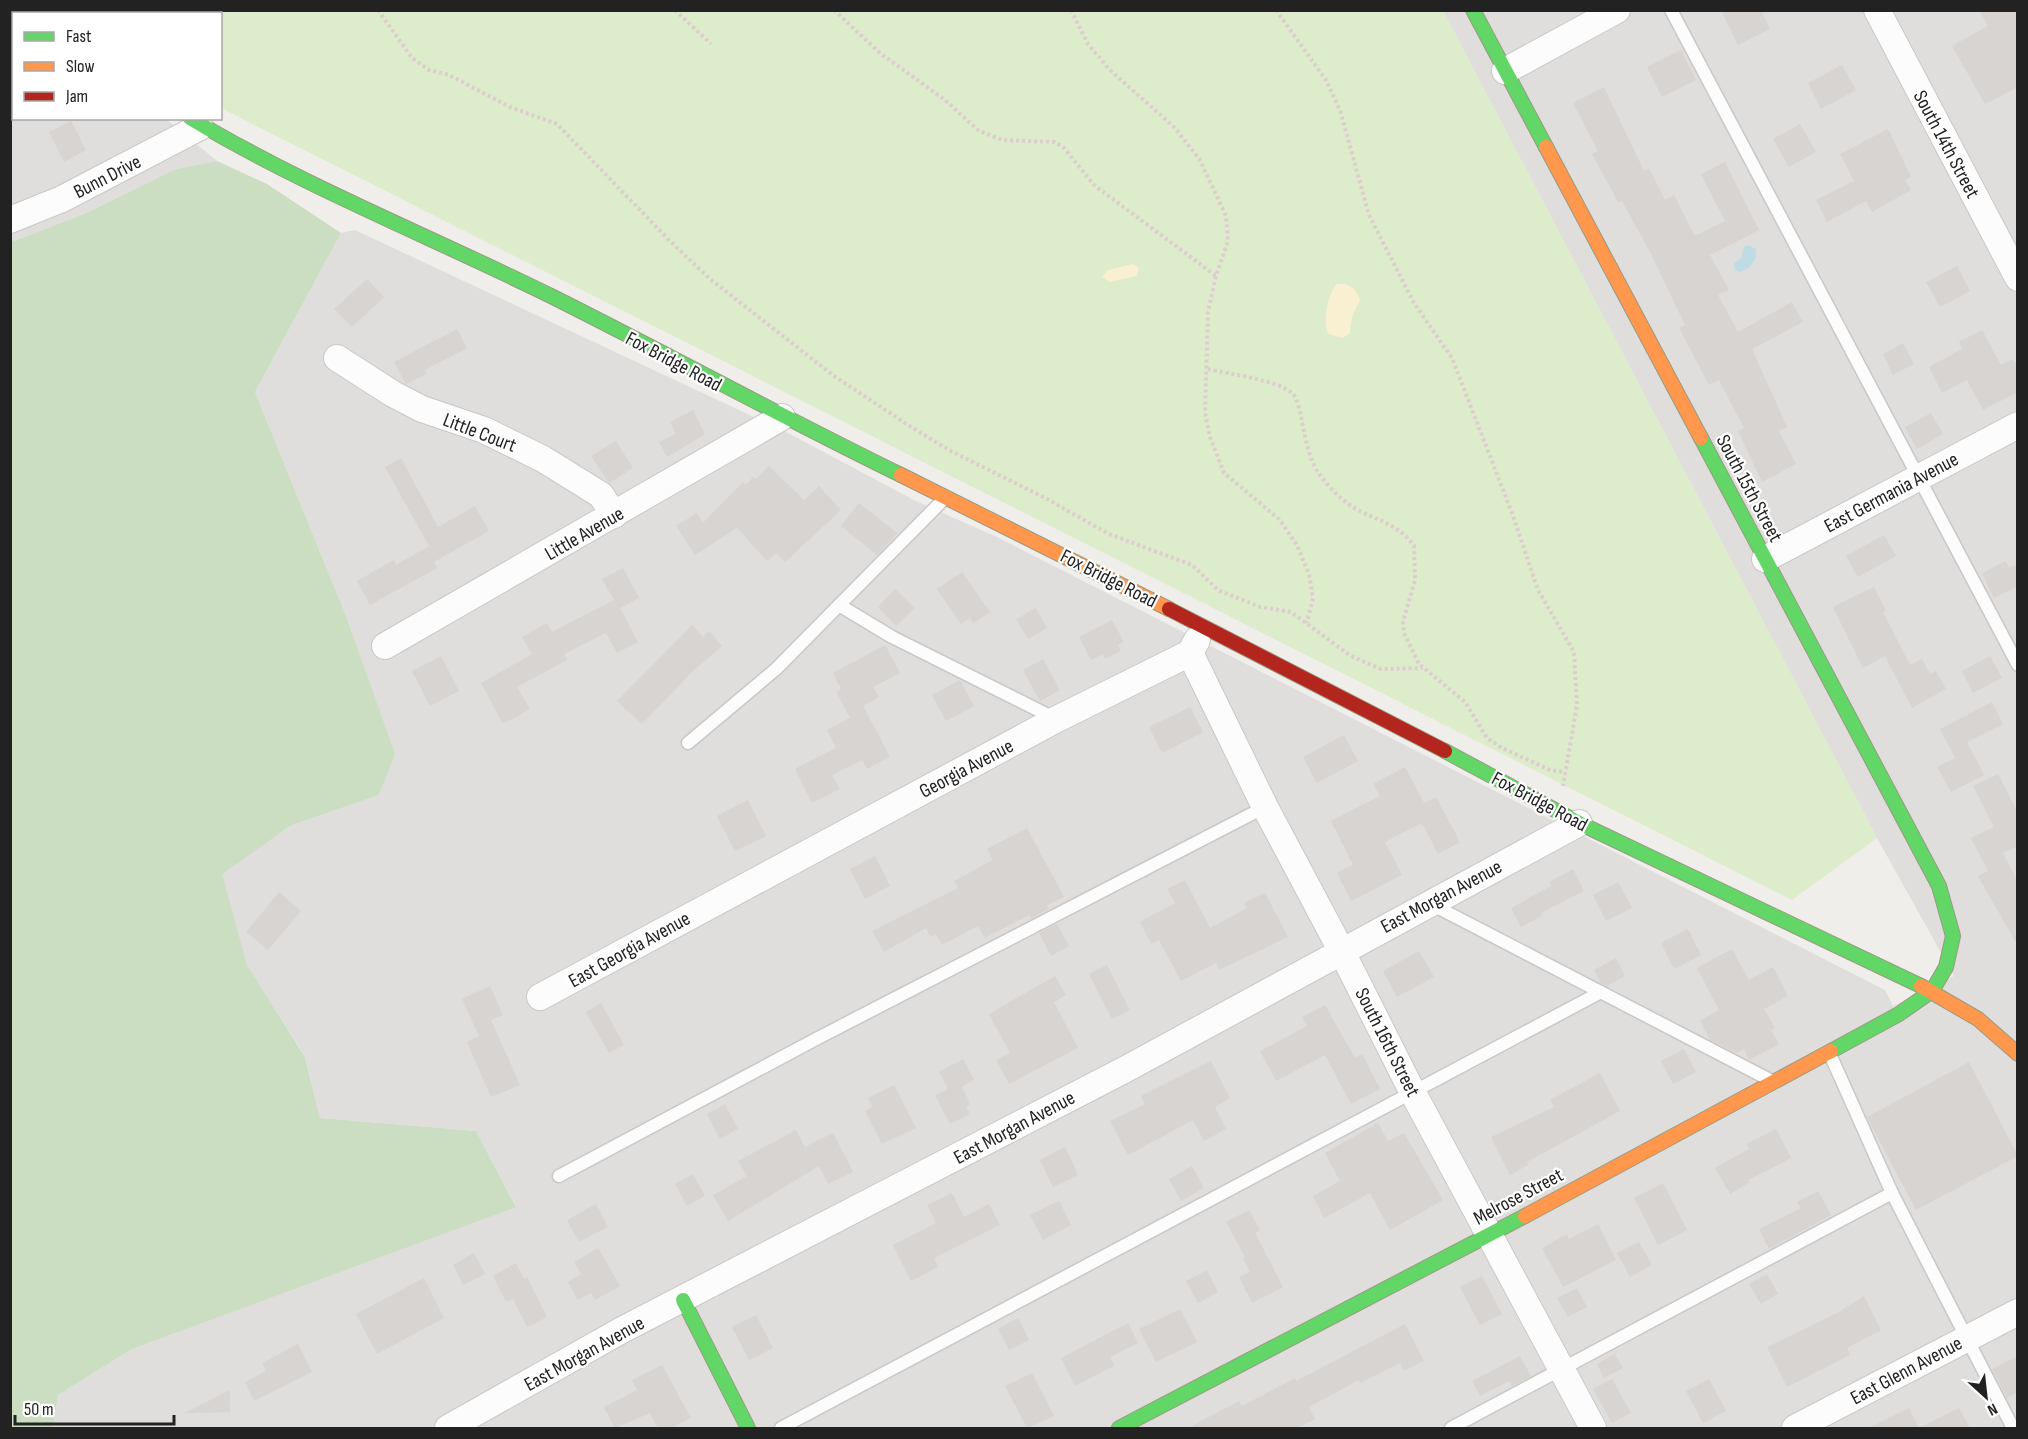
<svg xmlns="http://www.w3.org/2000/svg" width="2028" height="1439" font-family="'Sofia Sans Condensed',sans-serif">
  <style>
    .residential { fill: #dfdedc }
    .grass { fill: #ddeccb }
    .forest { fill: #cbdec1 }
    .sand { fill: #f8f0d0 }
    .water { fill: #bfdbe3 }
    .building { fill: #d7d4d2 }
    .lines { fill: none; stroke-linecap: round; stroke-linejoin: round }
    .lane-casing { stroke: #c9c8c7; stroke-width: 15 }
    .street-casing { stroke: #c9c8c7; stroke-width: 28 }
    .fast-casing { stroke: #999a82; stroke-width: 16 }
    .slow-casing { stroke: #999a82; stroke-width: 16 }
    .jam-casing { stroke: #999a82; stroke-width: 16 }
    .path { stroke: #dccecd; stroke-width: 4; stroke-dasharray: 3 3; stroke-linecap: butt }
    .lane { stroke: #fdfcfc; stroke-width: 12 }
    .street { stroke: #fdfcfc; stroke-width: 26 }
    .fast { stroke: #63d668; stroke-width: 14 }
    .slow { stroke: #ff974d; stroke-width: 14 }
    .jam { stroke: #b3261e; stroke-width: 14 }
    .labels { text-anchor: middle; stroke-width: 4.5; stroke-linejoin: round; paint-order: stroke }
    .street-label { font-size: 20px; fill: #222; stroke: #fff }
  </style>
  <rect width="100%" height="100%" fill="#f0eeeb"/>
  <g class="residential">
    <polygon points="17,10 22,13 14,14 14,118 166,119 217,161 176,169 84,214 11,242 10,11"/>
    <polygon points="1443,11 2017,11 2017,1428 53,1428 58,1395 132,1349 516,1206 476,1131 320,1118 305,1056 247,966 221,874 290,826 379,795 394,754 346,616 255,392 341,233 355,230 788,433 914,500 999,538 1885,990 1893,1006 1954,976 1877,838"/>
  </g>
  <polygon class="grass" points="104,11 1443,11 1877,838 1792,900 221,108 220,14 107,14"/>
  <polygon class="forest" points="217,161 267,184 341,233 255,392 346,616 395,754 379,795 290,826 222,874 247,965 305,1057 320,1118 476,1131 516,1207 132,1349 58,1395 53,1428 11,1428 11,242 84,214 176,169"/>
  <g class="sand">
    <polygon points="1129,265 1134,264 1139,268 1137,276 1110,282 1102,277 1108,270"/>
    <path d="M 1337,284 C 1348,282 1358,290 1360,300 L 1352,317 L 1350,333 L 1343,338 L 1329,334 C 1321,324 1328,292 1337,284 Z"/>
  </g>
  <path class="water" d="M 1748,245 L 1756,249 C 1757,260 1750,270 1739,272 L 1735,270 L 1734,263 L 1741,258 L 1744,247 Z"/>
  <g class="building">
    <polygon points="1721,10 1761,10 1770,29 1738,45"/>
    <polygon points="1979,10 2018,10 2018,87 1985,104 1952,46 1988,26"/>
    <polygon points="1681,50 1696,80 1662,97 1647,67"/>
    <polygon points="1842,65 1856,90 1821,109 1808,83"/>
    <polygon points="1604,87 1644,171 1649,168 1665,200 1674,195 1695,236 1725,221 1701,174 1725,162 1759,230 1710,255 1729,290 1718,295 1738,332 1792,302 1803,322 1752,349 1787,427 1779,431 1796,464 1762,482 1738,431 1744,428 1719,380 1709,385 1679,328 1685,325 1650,252 1622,201 1618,202 1592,154 1598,151 1573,103"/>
    <polygon points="71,121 86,150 64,162 49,132"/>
    <polygon points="1800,124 1816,152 1789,167 1773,139"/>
    <polygon points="1888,129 1911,177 1905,180 1911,190 1872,212 1866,201 1827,222 1816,200 1854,181 1840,154"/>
    <polygon points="1957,266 1970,291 1940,307 1926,282"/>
    <polygon points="367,279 384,297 352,327 334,309"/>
    <polygon points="457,329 467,348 425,370 427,374 406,384 394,362"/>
    <polygon points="1982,330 2001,365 2013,359 2018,368 2018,392 1983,410 1967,380 1942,393 1929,367 1962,349 1959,342"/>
    <polygon points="1903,343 1914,364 1893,375 1883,354"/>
    <polygon points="693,410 705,434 667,457 659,442 676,434 670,422"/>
    <polygon points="1931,413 1943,434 1917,449 1905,427"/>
    <polygon points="616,441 633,468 609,483 591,456"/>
    <polygon points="401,458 438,527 475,506 489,531 434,562 437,568 370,605 357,581 394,560 396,565 429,546 385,467"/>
    <polygon points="769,466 804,500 819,486 841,510 785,562 776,553 767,561 737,528 695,555 676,526 697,513 703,523 743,482 746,485 753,477 756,479"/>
    <polygon points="859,503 897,533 877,555 841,526"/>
    <polygon points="1884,535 1896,556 1858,577 1846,556"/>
    <polygon points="2006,561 2009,568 2018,564 2018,586 1994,598 1982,573"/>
    <polygon points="623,568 639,598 620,608 638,642 617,653 606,633 564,654 567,660 517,687 530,709 503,724 481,683 532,654 522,637 547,623 552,632 614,600 602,579"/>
    <polygon points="962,572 990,612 973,623 970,618 961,624 937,589"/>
    <polygon points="1874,587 1886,611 1883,612 1910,665 1922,659 1930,674 1936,671 1946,689 1912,708 1885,656 1863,668 1833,607"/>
    <polygon points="895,589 915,608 896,626 878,607"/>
    <polygon points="1036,608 1047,628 1028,639 1016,619"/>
    <polygon points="1112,620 1124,642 1118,645 1121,651 1105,659 1103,654 1091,660 1079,637"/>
    <polygon points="692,625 703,637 709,631 722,646 694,670 642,724 617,701"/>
    <polygon points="885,645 900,673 873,687 879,697 863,706 890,757 867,769 862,760 832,775 840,789 812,803 795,769 836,748 827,730 850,718 836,692 841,689 833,673"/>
    <polygon points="441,656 459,691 430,706 412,671"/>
    <polygon points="1990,656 2002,678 1973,693 1962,671"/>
    <polygon points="1043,659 1060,690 1040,701 1023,670"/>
    <polygon points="960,680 974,706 946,721 932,695"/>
    <polygon points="1992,702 2003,724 1967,742 1984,775 1951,792 1937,767 1955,758 1940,729"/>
    <polygon points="1190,707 1203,732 1162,753 1149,727"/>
    <polygon points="1344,735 1358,761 1317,783 1303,757"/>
    <polygon points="1405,767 1424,803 1436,797 1460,842 1438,854 1422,823 1385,842 1402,875 1351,901 1337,873 1353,865 1331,821 1380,796 1373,784"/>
    <polygon points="1998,774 2018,813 2018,846 2003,853 2018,882 2018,946 1978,876 1988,871 1971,838 1994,827 1973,786"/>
    <polygon points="748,800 766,836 735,851 717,816"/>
    <polygon points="1027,828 1064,897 1047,905 1049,909 1031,918 1029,915 985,938 978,926 942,945 936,934 930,937 926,928 884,952 872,931 958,888 954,881 993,860 987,849"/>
    <polygon points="875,856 890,886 865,899 850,869"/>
    <polygon points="1573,869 1584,891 1541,913 1542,916 1521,927 1511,908 1551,886 1549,882"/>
    <polygon points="1185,880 1210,928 1247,908 1244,903 1265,893 1288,937 1219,970 1216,963 1181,981 1159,940 1151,944 1140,922 1175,903 1167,889"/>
    <polygon points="1618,882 1632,908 1606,921 1593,895"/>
    <polygon points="279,892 301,911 268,950 246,932"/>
    <polygon points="1057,924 1069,946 1051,956 1039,933"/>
    <polygon points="1688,929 1701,955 1674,969 1661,943"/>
    <polygon points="1732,949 1749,980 1773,967 1788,996 1764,1009 1775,1028 1771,1030 1779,1044 1749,1060 1744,1049 1737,1053 1710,1040 1700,1021 1719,1010 1697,968"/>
    <polygon points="1419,951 1434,977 1397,997 1383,971"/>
    <polygon points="1616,958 1625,976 1607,986 1601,983 1594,970"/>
    <polygon points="1107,965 1130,1010 1112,1019 1089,974"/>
    <polygon points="1055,976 1066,995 1054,1002 1078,1048 1009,1084 996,1060 1010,1053 989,1014"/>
    <polygon points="490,986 503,1015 491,1020 520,1085 491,1097 467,1042 479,1036 462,999"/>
    <polygon points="601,1003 624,1045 609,1053 586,1012"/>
    <polygon points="1325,1005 1355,1058 1362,1054 1380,1089 1351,1104 1325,1055 1276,1081 1260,1051 1307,1026 1302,1017"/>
    <polygon points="1684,1049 1696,1072 1673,1084 1661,1061"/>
    <polygon points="963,1059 974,1080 962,1087 970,1104 966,1107 970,1114 950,1124 935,1095 948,1089 939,1072"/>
    <polygon points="1211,1061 1230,1098 1215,1107 1226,1129 1204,1141 1193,1120 1128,1155 1110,1121 1145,1104 1141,1096"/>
    <polygon points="1969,1062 2018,1156 1916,1210 1867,1117"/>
    <polygon points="1600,1073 1620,1111 1527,1162 1528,1165 1510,1175 1491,1137 1554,1107 1550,1100"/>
    <polygon points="894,1085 916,1128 882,1144 865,1111 873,1107 868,1098"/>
    <polygon points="725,1104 738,1129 720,1139 707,1114"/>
    <polygon points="1378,1123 1388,1141 1404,1133 1443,1200 1390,1230 1370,1193 1324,1218 1313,1196 1340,1181 1325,1153"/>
    <polygon points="1776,1129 1791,1158 1748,1180 1750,1182 1730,1194 1715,1168 1749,1149 1747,1144"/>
    <polygon points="796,1130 805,1147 833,1133 853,1172 828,1184 819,1166 728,1221 713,1195 747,1176 738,1161"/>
    <polygon points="1065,1147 1078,1175 1053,1187 1040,1160"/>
    <polygon points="1192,1166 1204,1188 1181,1201 1169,1179"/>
    <polygon points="693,1174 705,1196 687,1206 675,1184"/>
    <polygon points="1663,1183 1687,1230 1658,1245 1634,1198"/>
    <polygon points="1818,1191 1831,1215 1769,1249 1759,1229 1801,1208 1797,1202"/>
    <polygon points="952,1193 964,1217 989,1204 1000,1225 934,1258 938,1267 911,1281 893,1245 936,1223 927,1205"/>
    <polygon points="1059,1201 1071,1225 1043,1240 1030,1215"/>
    <polygon points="596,1204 608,1227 579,1242 567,1220"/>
    <polygon points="1249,1210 1260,1230 1255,1233 1283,1287 1252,1303 1239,1277 1250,1272 1243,1258 1245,1257 1226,1222"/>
    <polygon points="1598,1224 1616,1260 1563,1287 1542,1248 1567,1234 1569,1239"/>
    <polygon points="1639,1242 1652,1265 1630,1277 1617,1253"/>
    <polygon points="598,1248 620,1286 595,1300 591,1293 578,1300 568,1282 581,1274 574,1262"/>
    <polygon points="474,1253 485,1274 463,1285 453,1265"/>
    <polygon points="516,1263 524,1279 527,1277 547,1317 527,1327 513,1299 506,1302 493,1276"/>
    <polygon points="1207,1270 1218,1292 1198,1303 1186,1281"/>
    <polygon points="1767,1274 1778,1294 1761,1304 1749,1284"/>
    <polygon points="1482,1276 1502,1314 1480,1325 1460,1287"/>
    <polygon points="424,1278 444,1318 377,1354 356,1314"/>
    <polygon points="1577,1288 1587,1307 1568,1317 1557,1298"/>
    <polygon points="1864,1296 1881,1330 1847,1348 1850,1355 1787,1387 1767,1347 1837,1313"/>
    <polygon points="1180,1309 1197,1342 1156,1362 1139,1329"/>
    <polygon points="756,1315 773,1348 749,1360 732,1327"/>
    <polygon points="1018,1318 1029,1340 1009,1350 998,1329"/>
    <polygon points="1128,1323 1138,1343 1110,1357 1114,1366 1075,1386 1061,1358"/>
    <polygon points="1405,1324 1424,1361 1404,1371 1400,1363 1360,1383 1359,1380 1309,1407 1315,1419 1297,1428 1188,1428 1239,1401 1242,1406 1295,1378 1296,1381"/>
    <polygon points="298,1344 312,1372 254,1401 245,1382 266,1371 262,1363"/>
    <polygon points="1615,1354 1623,1368 1604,1378 1597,1364"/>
    <polygon points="1520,1356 1531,1376 1512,1386 1509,1381 1480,1396 1472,1381"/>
    <polygon points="2018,1356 2018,1392 2007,1398 1992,1369"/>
    <polygon points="662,1365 691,1418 671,1428 658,1428 650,1413 615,1428 604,1407 637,1390 632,1380"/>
    <polygon points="1032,1373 1054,1416 1027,1428 1005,1386"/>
    <polygon points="1612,1379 1631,1413 1612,1423 1593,1389"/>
    <polygon points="1709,1379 1726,1411 1703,1423 1686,1391"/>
    <polygon points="230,1390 230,1412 185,1413"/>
    <polygon points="1909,1408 1919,1428 1959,1408 1970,1428 1869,1428"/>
  </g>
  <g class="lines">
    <defs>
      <g id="lane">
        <polyline points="1671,10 2018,665"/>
        <polyline points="839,605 892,637 1056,719"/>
        <polyline points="688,743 776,669 944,499"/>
        <polyline points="1429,903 1770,1080"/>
        <polyline points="1829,1052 1892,1193 2013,1428"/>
        <polyline points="559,1176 818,1038 1265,807"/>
        <polyline points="781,1428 1601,992"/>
        <polyline points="1451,1428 1892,1193"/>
      </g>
      <g id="street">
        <polyline points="43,10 48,14"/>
        <polyline points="1877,10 2018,278"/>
        <polyline points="1505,71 1617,10"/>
        <polyline points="10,220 62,199 200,127"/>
        <polyline points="337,358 393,394 422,409 484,430 543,459 601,495 614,515"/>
        <polyline points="1765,559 2018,425"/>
        <polyline points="385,646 782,417"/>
        <polyline points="1190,653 1265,807 1341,950 1412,1091 1593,1428"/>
        <polyline points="540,997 1057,719 1190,653 1197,640"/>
        <polyline points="448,1428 622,1330 1126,1069 1579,823"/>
        <polyline points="1795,1428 2018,1312"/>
      </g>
      <g id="fast">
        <polyline points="1473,10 1546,147"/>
        <path d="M 190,118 C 305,187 432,237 553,297 C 669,355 784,418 901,475"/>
        <polyline points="1701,438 1939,886 1953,936 1946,967 1932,991 1899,1014 1831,1051"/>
        <polyline points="1445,751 1579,823 1921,986"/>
        <polyline points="683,1300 748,1428"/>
        <polyline points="1119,1428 1525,1216"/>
      </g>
      <g id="slow">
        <polyline points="1546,147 1701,438"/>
        <polyline points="901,475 1169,609"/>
        <polyline points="1921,986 1978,1019 2018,1054"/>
        <polyline points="1525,1216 1831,1051"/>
      </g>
      <polyline id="jam" points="1169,609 1445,751"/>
    </defs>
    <use href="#lane" class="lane-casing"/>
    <use href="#street" class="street-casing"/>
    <use href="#fast" class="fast-casing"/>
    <use href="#slow" class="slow-casing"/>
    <use href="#jam" class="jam-casing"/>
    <g class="path">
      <polyline points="378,10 412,58 429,70 449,75 510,107 557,124 668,239 710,279 834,376 908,425 949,450 1047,499 1109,534 1192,565 1218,590 1260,607 1291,612 1351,656 1381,669 1423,668"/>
      <polyline points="675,10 711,44"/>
      <polyline points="834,10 880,53 945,100 979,131 1003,140 1055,142 1064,148 1094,185 1216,276"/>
      <polyline points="1071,10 1088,44 1109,69 1175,128 1200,160 1226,216 1228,241 1216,276 1208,312 1205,413 1210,437 1224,473 1279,519 1297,545 1309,574 1313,598 1307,623"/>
      <polyline points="1276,10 1326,80 1340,110 1369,215 1414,303 1452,358 1512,513 1538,590 1574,652 1577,705 1563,786"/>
      <path d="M 1208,369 C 1229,374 1277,380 1292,393 C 1304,405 1302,452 1320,475 C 1329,487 1340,499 1353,507 C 1376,521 1398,523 1414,546 L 1415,580 L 1403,622 L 1404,633 L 1419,664 L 1465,702 L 1487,738 L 1502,748 L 1550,770 L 1565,772"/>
    </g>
    <use href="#lane" class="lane"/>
    <use href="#street" class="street"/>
    <use href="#fast" class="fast"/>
    <use href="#slow" class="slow"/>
    <use href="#jam" class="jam"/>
  </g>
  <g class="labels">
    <g class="street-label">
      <text transform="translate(1947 144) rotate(62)" y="7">South 14th Street</text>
      <text transform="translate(107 176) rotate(-27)" y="7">Bunn Drive</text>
      <text transform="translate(674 361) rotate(28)" y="7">Fox Bridge Road</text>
      <text transform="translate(480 432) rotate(21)" y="7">Little Court</text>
      <text transform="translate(1750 488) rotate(62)" y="7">South 15th Street</text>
      <text transform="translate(1891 492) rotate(-28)" y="7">East Germania Avenue</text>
      <text transform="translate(584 533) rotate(-30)" y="7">Little Avenue</text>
      <text transform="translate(1109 578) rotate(27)" y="7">Fox Bridge Road</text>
      <text transform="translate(966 768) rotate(-28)" y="7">Georgia Avenue</text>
      <text transform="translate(1540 801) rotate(28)" y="7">Fox Bridge Road</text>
      <text transform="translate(1441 896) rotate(-28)" y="7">East Morgan Avenue</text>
      <text transform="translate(629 949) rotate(-29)" y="7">East Georgia Avenue</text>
      <text transform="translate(1388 1042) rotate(63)" y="7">South 16th Street</text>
      <text transform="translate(1014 1127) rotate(-28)" y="7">East Morgan Avenue</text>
      <text transform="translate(1518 1196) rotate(-28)" y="7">Melrose Street</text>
      <text transform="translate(584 1353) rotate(-29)" y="7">East Morgan Avenue</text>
      <text transform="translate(1906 1370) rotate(-28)" y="7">East Glenn Avenue</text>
    </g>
  </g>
  <rect width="2028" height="1439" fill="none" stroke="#222222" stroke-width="24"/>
  <rect x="12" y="12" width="210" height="108" fill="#ffffff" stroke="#a7a7a7" stroke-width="1.5"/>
  <rect x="24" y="32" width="30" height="9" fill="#63d668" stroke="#a7a7a7" stroke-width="1.5"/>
  <text x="66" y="42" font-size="18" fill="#222222">Fast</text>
  <rect x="24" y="62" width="30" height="9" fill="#ff974d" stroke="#a7a7a7" stroke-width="1.5"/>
  <text x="66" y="72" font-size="18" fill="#222222">Slow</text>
  <rect x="24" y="92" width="30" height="9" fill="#b3261e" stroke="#a7a7a7" stroke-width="1.5"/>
  <text x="66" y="102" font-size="18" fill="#222222">Jam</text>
  <g transform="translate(1986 1397) rotate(153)" stroke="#ffffff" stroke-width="4.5" paint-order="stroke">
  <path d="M0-4.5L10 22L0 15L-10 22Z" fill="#222222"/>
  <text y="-9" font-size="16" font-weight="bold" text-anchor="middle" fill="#222222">N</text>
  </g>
  <path d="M15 1415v9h159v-9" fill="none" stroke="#222222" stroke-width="3"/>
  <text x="24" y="1415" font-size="18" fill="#222222" stroke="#ffffff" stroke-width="4.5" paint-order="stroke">50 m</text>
</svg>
